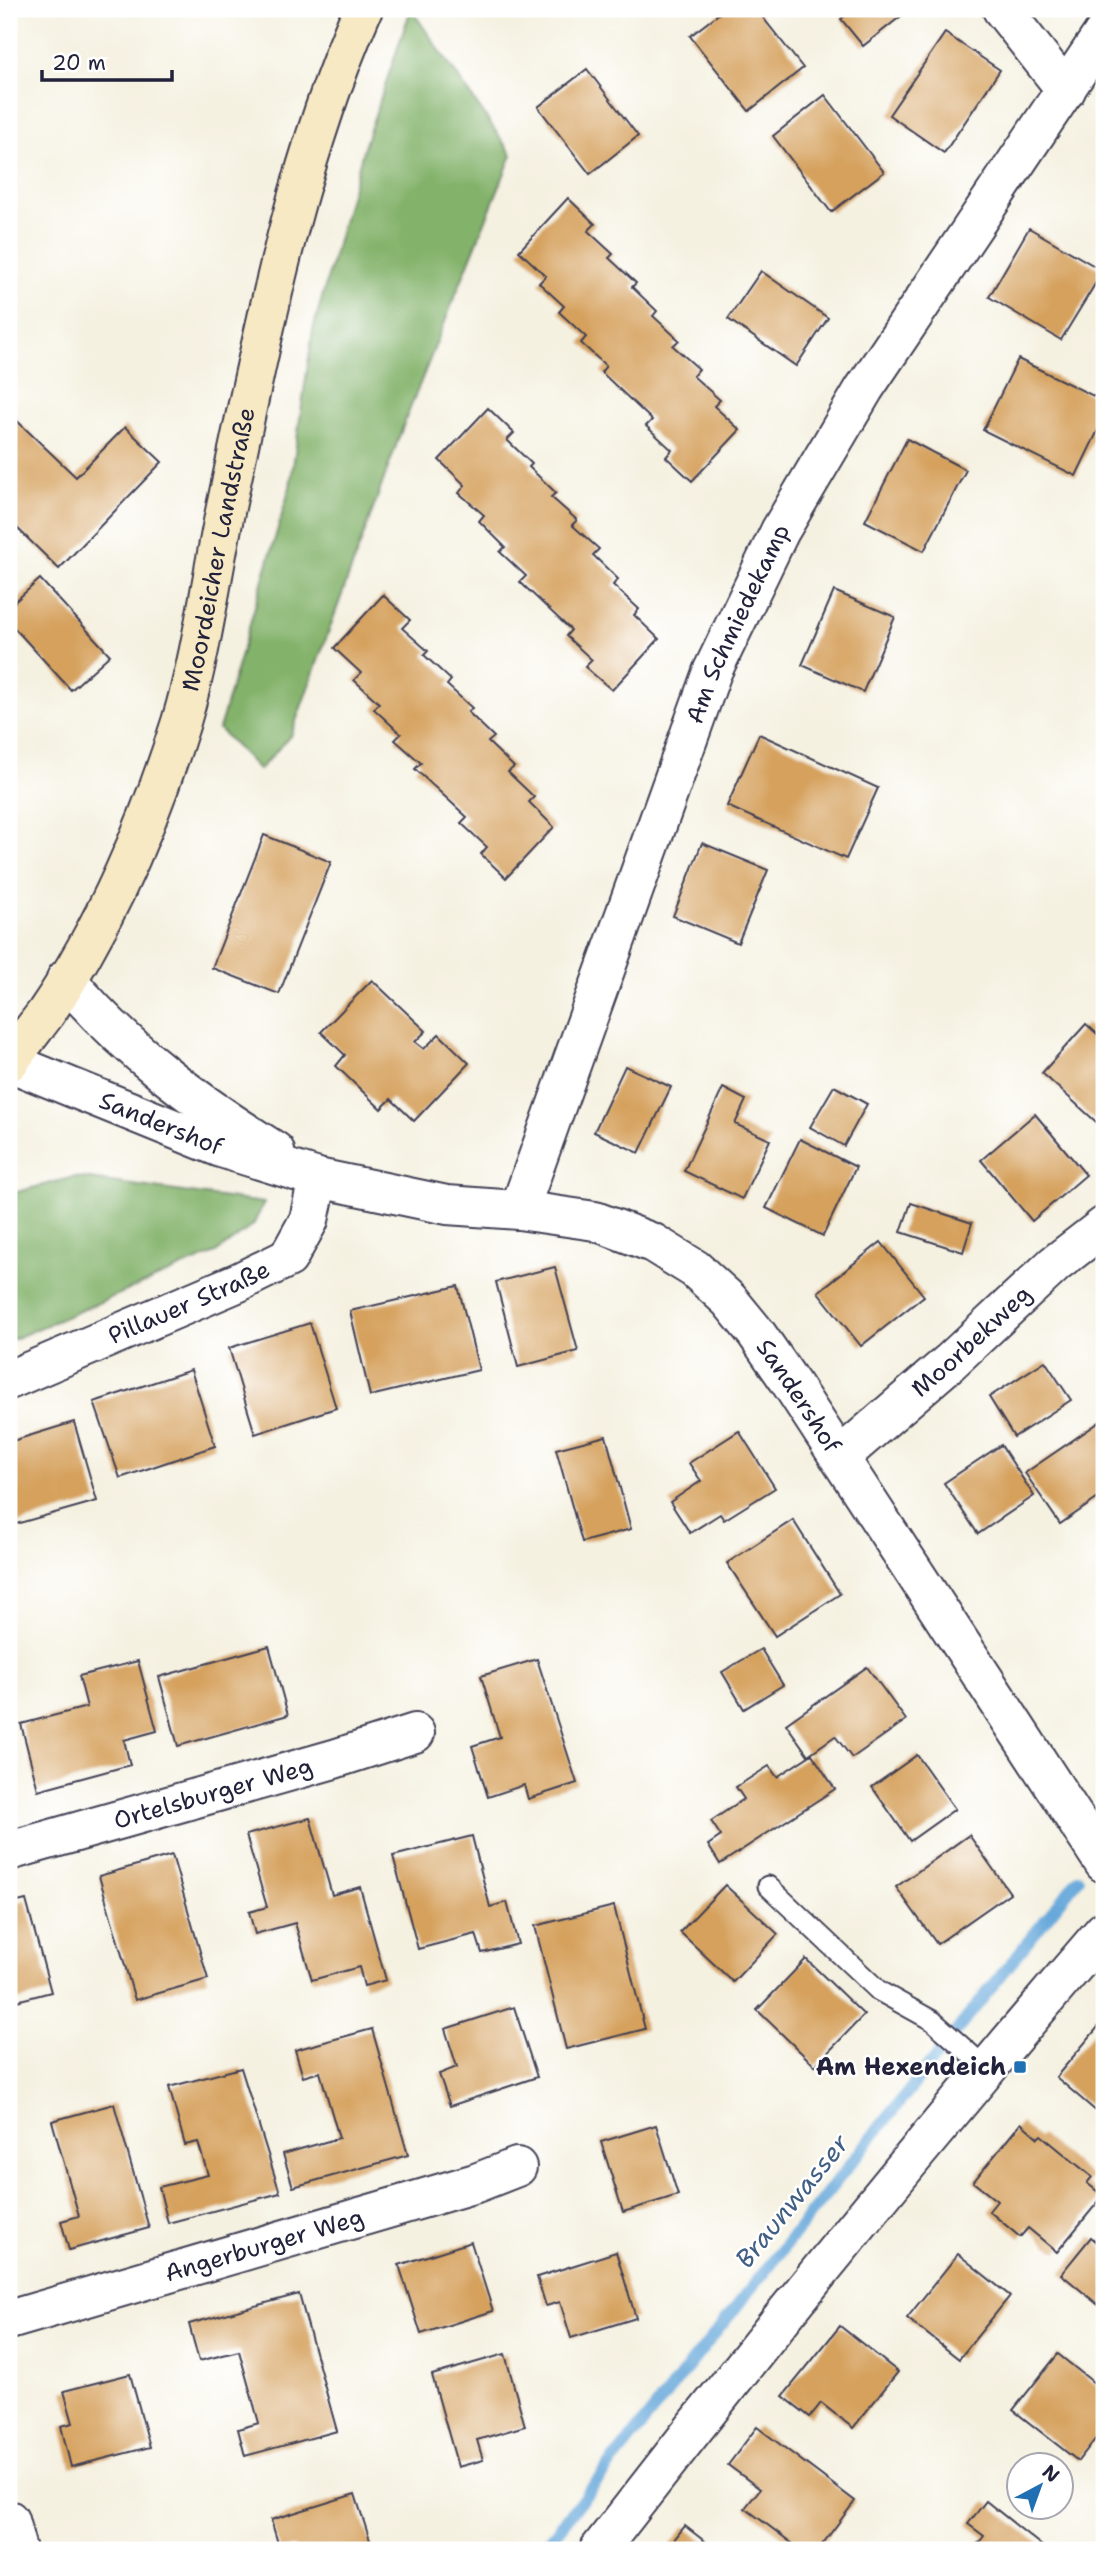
<svg xmlns="http://www.w3.org/2000/svg" width="1113" height="2559" font-family="'Shantell Sans',sans-serif">
  <style>
    .forest { fill: #83b26b; stroke: #526a53; stroke-width: 2 }
    .lines { fill: none; stroke-linecap: round; stroke-linejoin: round }
    .stream { stroke: #66a8da; stroke-width: 12 }
    .building { fill: #d5a15d }
    .lane-casing { stroke: #424154; stroke-width: 23 }
    .street-casing { stroke: #424154; stroke-width: 42 }
    .secondary-casing { stroke: #424154; stroke-width: 42 }
    .lane { stroke: #fff; stroke-width: 19 }
    .street { stroke: #fff; stroke-width: 38 }
    .secondary { stroke: #f7e9c3; stroke-width: 38 }
    .poi-dot { fill: #1f6fb2; stroke: #fff; stroke-width: 2.5 }
    .labels { text-anchor: middle; stroke-width: 5; stroke-linejoin: round; paint-order: stroke }
    .street-label { font-size: 24px; fill: #22223b; stroke: #fff }
    .poi-label { font-size: 24px; font-weight: bold; fill: #22223b; stroke: #fff; text-anchor: end }
    .water-label { font-size: 26px; font-style: italic; fill: #415e83; stroke: #fff }
  </style>
  <rect width="100%" height="100%" fill="#fff"/>
  <filter id="ink" filterUnits="userSpaceOnUse"><feTurbulence type="fractalNoise" baseFrequency=".0143" numOctaves="2"/><feDisplacementMap in="SourceGraphic" scale="14" xChannelSelector="R" yChannelSelector="G"/><feConvolveMatrix kernelMatrix="1 2 1 2 8 2 1 2 1" color-interpolation-filters="sRGB"/></filter>
  <filter id="wash" filterUnits="userSpaceOnUse"><feTurbulence type="fractalNoise" baseFrequency=".00686" numOctaves="4" result="noise"/><feDisplacementMap in="SourceGraphic" scale="28" xChannelSelector="R" yChannelSelector="G"/><feGaussianBlur stdDeviation="1.57" result="paint"/><feColorMatrix in="noise" values="0 0 0 0 0 0 0 0 0 0 0 0 0 0 0 0 0 1.4 0 .05"/><feComposite in="paint" operator="in"/></filter>
  <g filter="url(#wash)">
    <rect width="100%" height="100%" fill="#f5f1e1"/>
    <g class="forest">
      <polygon points="411,9 512,155 405,421 291,735 259,770 219,729 290,487 313,330 364,147"/>
      <polygon points="74,1177 264,1203 253,1225 216,1253 9,1341 9,1194"/>
    </g>
    <g class="lines">
      <polyline class="stream" points="542,2550 1078,1879"/>
    </g>
    <g id="blocks">
      <g class="building">
        <polygon points="725,9 756,9 803,68 749,111 690,36"/>
        <polygon points="854,9 910,9 863,46 841,19"/>
        <polygon points="945,33 1000,70 944,153 889,115"/>
        <polygon points="587,69 638,136 590,174 538,107"/>
        <polygon points="825,95 884,172 831,212 773,136"/>
        <polygon points="568,198 595,224 588,231 613,254 609,258 636,283 632,287 657,311 653,316 679,340 673,346 699,369 693,376 720,400 714,406 740,430 692,481 666,457 672,450 646,426 652,420 601,372 606,366 581,343 586,337 559,312 564,306 539,283 546,276 519,251"/>
        <polygon points="1029,228 1103,271 1061,340 989,297"/>
        <polygon points="761,271 828,318 796,366 728,319"/>
        <polygon points="1018,359 1104,401 1104,418 1076,476 983,430"/>
        <polygon points="488,408 514,433 507,440 532,464 529,467 556,493 551,497 577,520 572,525 599,549 593,555 618,579 613,585 639,609 634,615 659,639 612,690 585,667 592,660 566,636 571,630 520,582 526,576 500,552 505,547 479,521 484,515 459,493 465,485 439,460"/>
        <polygon points="13,417 76,477 125,427 162,462 59,569 9,520 9,422"/>
        <polygon points="907,439 966,470 924,551 865,521"/>
        <polygon points="40,579 110,655 71,690 9,622 9,607"/>
        <polygon points="834,591 895,617 863,692 802,665"/>
        <polygon points="383,595 410,620 402,628 428,651 424,655 451,680 447,685 472,708 468,712 494,737 488,742 514,767 508,772 534,797 529,802 554,827 506,878 481,854 487,847 461,823 467,817 415,769 421,763 395,740 401,734 374,709 379,703 354,680 361,673 334,648"/>
        <polygon points="759,734 878,788 846,859 727,806"/>
        <polygon points="264,835 331,862 279,994 212,968"/>
        <polygon points="702,843 768,870 738,943 673,916"/>
        <polygon points="372,980 426,1031 415,1042 424,1049 439,1034 469,1063 414,1121 391,1099 381,1109 336,1066 345,1055 321,1032"/>
        <polygon points="1086,1024 1104,1040 1104,1129 1042,1073"/>
        <polygon points="625,1066 671,1087 639,1153 594,1132"/>
        <polygon points="834,1086 867,1104 844,1146 810,1127"/>
        <polygon points="723,1088 746,1100 735,1124 770,1140 742,1199 684,1171"/>
        <polygon points="1035,1114 1086,1175 1032,1221 981,1160"/>
        <polygon points="800,1139 856,1167 823,1236 766,1208"/>
        <polygon points="911,1203 972,1223 963,1252 901,1232"/>
        <polygon points="881,1242 924,1296 861,1346 818,1292"/>
        <polygon points="555,1267 578,1351 518,1367 496,1282"/>
        <polygon points="458,1286 479,1370 370,1396 350,1311"/>
        <polygon points="310,1323 336,1408 255,1434 229,1348"/>
        <polygon points="1045,1361 1071,1400 1014,1437 989,1397"/>
        <polygon points="191,1370 215,1446 120,1478 94,1402"/>
        <polygon points="1104,1419 1104,1494 1060,1524 1025,1473"/>
        <polygon points="74,1422 97,1501 9,1526 9,1442"/>
        <polygon points="739,1431 775,1488 724,1520 720,1514 690,1533 670,1502 701,1481 689,1463"/>
        <polygon points="606,1436 631,1529 582,1542 556,1449"/>
        <polygon points="1001,1445 1034,1496 978,1534 944,1483"/>
        <polygon points="793,1520 840,1594 775,1636 727,1563"/>
        <polygon points="269,1646 288,1715 178,1746 159,1677"/>
        <polygon points="761,1649 783,1685 744,1709 722,1672"/>
        <polygon points="537,1659 577,1783 528,1799 524,1785 488,1797 472,1746 500,1737 481,1676"/>
        <polygon points="138,1661 157,1731 124,1740 130,1765 38,1790 21,1724 87,1707 79,1676"/>
        <polygon points="867,1667 906,1720 852,1758 835,1736 808,1755 786,1724"/>
        <polygon points="812,1754 835,1789 720,1864 708,1845 721,1836 711,1821 744,1799 736,1787 769,1766 777,1777"/>
        <polygon points="917,1755 955,1809 910,1841 872,1787"/>
        <polygon points="310,1818 332,1895 360,1887 386,1980 364,1986 359,1967 312,1980 295,1923 255,1934 249,1912 267,1907 246,1835"/>
        <polygon points="969,1835 1010,1893 937,1944 896,1887"/>
        <polygon points="472,1836 490,1907 507,1902 518,1944 482,1953 476,1934 418,1949 393,1856"/>
        <polygon points="172,1855 208,1979 135,2000 99,1876"/>
        <polygon points="725,1885 778,1934 733,1982 680,1932"/>
        <polygon points="26,1900 51,1992 9,2003 9,1904"/>
        <polygon points="614,1906 645,2029 566,2049 535,1926"/>
        <polygon points="806,1959 864,2015 815,2066 757,2010"/>
        <polygon points="514,2007 537,2077 450,2106 439,2074 457,2067 445,2029"/>
        <polygon points="1104,2020 1104,2118 1056,2077"/>
        <polygon points="372,2029 408,2155 293,2187 283,2154 339,2138 320,2072 303,2077 295,2050"/>
        <polygon points="241,2068 280,2193 168,2223 159,2187 208,2175 198,2142 185,2145 169,2087"/>
        <polygon points="114,2104 149,2228 69,2250 61,2221 79,2216 52,2121"/>
        <polygon points="1021,2123 1038,2138 1041,2135 1092,2177 1087,2183 1103,2196 1057,2252 1028,2228 1020,2237 989,2211 997,2201 973,2182"/>
        <polygon points="656,2125 678,2195 623,2212 601,2142"/>
        <polygon points="1091,2237 1104,2248 1104,2305 1102,2308 1061,2274"/>
        <polygon points="471,2242 493,2311 421,2334 399,2265"/>
        <polygon points="616,2252 636,2318 571,2338 560,2302 546,2306 537,2277"/>
        <polygon points="958,2254 1010,2296 959,2359 907,2318"/>
        <polygon points="299,2294 337,2431 245,2456 238,2429 259,2423 239,2351 199,2361 189,2324"/>
        <polygon points="840,2326 898,2372 853,2428 821,2403 810,2417 783,2396"/>
        <polygon points="505,2354 525,2426 477,2440 483,2460 458,2467 432,2375"/>
        <polygon points="1058,2354 1104,2391 1104,2428 1078,2461 1013,2410"/>
        <polygon points="130,2374 150,2447 71,2467 61,2426 73,2423 64,2391"/>
        <polygon points="757,2427 855,2501 818,2550 801,2550 745,2508 760,2489 728,2465"/>
        <polygon points="355,2494 373,2550 294,2550 294,2547 280,2550 271,2520"/>
        <polygon points="986,2501 1047,2550 973,2550 984,2536 968,2524"/>
        <polygon points="685,2526 716,2550 666,2550"/>
      </g>
    </g>
  </g>
  <g filter="url(#ink)">
    <use href="#blocks" fill-opacity="0" stroke="#424154" stroke-width="2"/>
    <g class="lines">
      <defs>
        <polyline id="lane" points="768,1886 879,1991 933,2021 986,2068"/>
        <g id="street">
          <polyline points="1002,9 1066,90"/>
          <path d="M 66,979 C 127,1051 195,1101 275,1151"/>
          <path id="s1" d="M 9,1062 L 221,1148 L 318,1178 L 447,1205 L 519,1210 L 595,1221 L 653,1243 L 695,1269 L 729,1300 L 756,1333 L 790,1382 L 1104,1863"/>
          <path id="s2" d="M 519,1210 L 712,672 L 780,531 L 864,389 L 1104,32"/>
          <path id="s3" d="M 9,1380 L 239,1282 L 288,1258 L 309,1220 L 318,1178"/>
          <path id="s4" d="M 840,1457 L 950,1362 L 1055,1264 L 1104,1226"/>
          <path id="s5" d="M 9,1851 L 334,1759 L 415,1733"/>
          <path id="s6" d="M 9,2320 L 476,2183 L 517,2167"/>
          <polyline points="9,2520 17,2550"/>
          <path d="M 599,2550 C 762,2339 930,2133 1104,1931"/>
        </g>
        <g id="secondary">
          <path id="s7" d="M 9,1062 C 21,1045 34,1029 46,1013 C 105,927 150,821 181,722 C 202,652 211,579 226,507 C 262,339 294,167 363,9"/>
        </g>
      </defs>
      <use href="#lane" class="lane-casing"/>
      <use href="#street" class="street-casing"/>
      <use href="#secondary" class="secondary-casing"/>
      <use href="#lane" class="lane"/>
      <use href="#street" class="street"/>
      <use href="#secondary" class="secondary"/>
    </g>
  </g>
  <rect class="poi-dot" x="1013" y="2060" width="14" height="14" rx="3.5"/>
  <g class="labels">
    <g class="street-label">
      <text dy="8" stroke="none"><textPath href="#s7" startOffset="560">Moordeicher Landstraße</textPath></text>
      <text dy="8" stroke="none"><textPath href="#s2" startOffset="626">Am Schmiedekamp</textPath></text>
      <text dy="8" stroke="none"><textPath href="#s1" startOffset="164">Sandershof</textPath></text>
      <text dy="8" stroke="none"><textPath href="#s3" startOffset="196">Pillauer Straße</textPath></text>
      <text dy="8" stroke="none"><textPath href="#s4" startOffset="175">Moorbekweg</textPath></text>
      <text dy="8" stroke="none"><textPath href="#s1" startOffset="887">Sandershof</textPath></text>
      <text dy="8" stroke="none"><textPath href="#s5" startOffset="212">Ortelsburger Weg</textPath></text>
      <text dy="8" stroke="none"><textPath href="#s6" startOffset="266">Angerburger Weg</textPath></text>
    </g>
    <g class="poi-label">
      <text x="1006" y="2075">Am Hexendeich</text>
    </g>
    <g class="water-label">
      <text transform="translate(792 2201) rotate(-51)" y="9">Braunwasser</text>
    </g>
  </g>
  <rect width="1113" height="2559" fill="none" stroke="#fff" stroke-width="35"/>
  <g transform="translate(1040 2486) rotate(41)"><circle r="33" fill="#ffffff" stroke="#a7a7b1" stroke-width="2"/>
  <path d="M0-5L12 26L0 18L-12 26Z" fill="#1f6fb2"/>
  <text y="-10" font-size="19" font-weight="bold" text-anchor="middle" fill="#22223b">N</text>
  </g>
  <path d="M42 70v10h130v-10" fill="none" stroke="#22223b" stroke-width="3.5"/>
  <text x="52" y="70" font-size="21" fill="#22223b" stroke="#ffffff" stroke-width="5" paint-order="stroke">20 m</text>
</svg>
